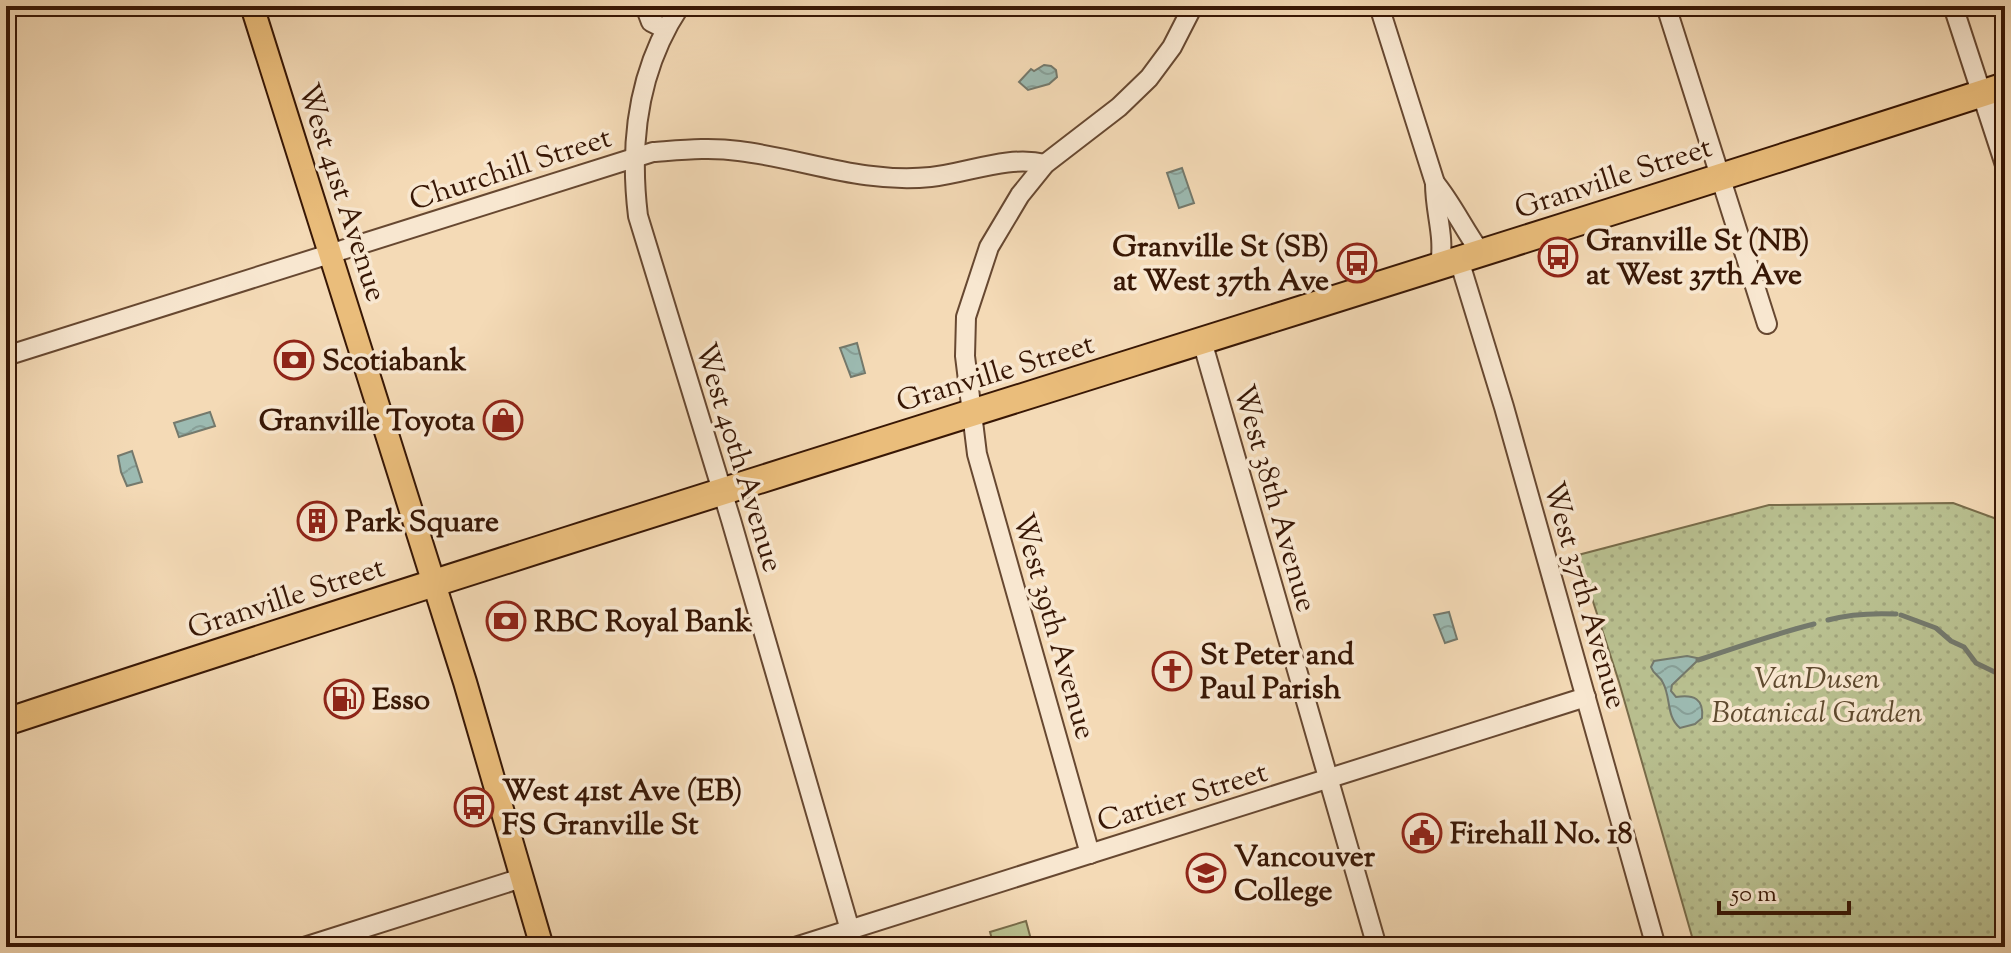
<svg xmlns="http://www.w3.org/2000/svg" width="2011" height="953" font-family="'Sorts Mill Goudy',serif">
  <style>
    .park { fill: #b9c090; stroke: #786c4a; stroke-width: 2 }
    .garden { fill: url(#garden-dots); stroke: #786c4a; stroke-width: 2 }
    .water { fill: url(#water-waves); stroke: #74796c; stroke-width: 2 }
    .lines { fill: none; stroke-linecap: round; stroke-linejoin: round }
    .stream { stroke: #74796c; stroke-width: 5 }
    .minor-casing { stroke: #674831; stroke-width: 22 }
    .major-casing { stroke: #381705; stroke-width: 26 }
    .highway-casing { stroke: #381705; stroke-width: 30 }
    .minor { stroke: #f8e7d0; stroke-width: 18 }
    .major { stroke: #eabd7b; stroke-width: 22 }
    .highway { stroke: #eabd7b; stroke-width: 26 }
    .labels { text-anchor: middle; stroke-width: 7; stroke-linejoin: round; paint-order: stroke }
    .street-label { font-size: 30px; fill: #381705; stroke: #f8e7d0 }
    .poi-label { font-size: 30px; font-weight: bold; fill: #381705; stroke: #f8e7d0; text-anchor: start }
    .park-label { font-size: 30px; font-style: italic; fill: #5f4a2f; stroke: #f8e7d0 }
  </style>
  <defs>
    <pattern id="garden-dots" width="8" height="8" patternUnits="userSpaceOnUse" patternTransform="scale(2)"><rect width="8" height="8" fill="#b9c090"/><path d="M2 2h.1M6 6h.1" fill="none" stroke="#a0a47b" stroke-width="1.8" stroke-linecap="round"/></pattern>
    <pattern id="water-waves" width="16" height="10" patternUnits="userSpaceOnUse" patternTransform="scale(2)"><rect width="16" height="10" fill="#9cbab1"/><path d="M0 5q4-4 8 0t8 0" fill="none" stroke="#879f97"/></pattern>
  </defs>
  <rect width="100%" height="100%" fill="#f4dab6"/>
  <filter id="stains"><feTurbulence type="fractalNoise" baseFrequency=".0025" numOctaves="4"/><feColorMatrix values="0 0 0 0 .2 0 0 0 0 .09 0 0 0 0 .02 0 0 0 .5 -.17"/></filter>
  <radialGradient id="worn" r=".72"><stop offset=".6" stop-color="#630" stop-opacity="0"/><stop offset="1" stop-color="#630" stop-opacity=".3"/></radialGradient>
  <polygon class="park" points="1026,921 1033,947 994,947 990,932"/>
  <polygon class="garden" points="1953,503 2005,522 2005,947 1695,947 1619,682 1578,555 1769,505"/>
  <g class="water">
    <polygon points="1044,65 1051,66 1056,70 1057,77 1049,84 1028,90 1019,82 1031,69 1034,71"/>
    <polygon points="1182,168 1194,203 1179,208 1167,173"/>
    <polygon points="857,343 865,373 851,377 840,348"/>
    <polygon points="210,412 215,426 179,437 174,423"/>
    <polygon points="132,451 142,482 127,486 121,472 118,456"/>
    <polygon points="1449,612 1457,639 1445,643 1434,615"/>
    <path d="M 1687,656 L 1697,658 L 1697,661 L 1672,685 L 1671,691 L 1676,697 C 1694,694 1704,699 1702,718 L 1695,724 L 1680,728 C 1666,717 1671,697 1663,683 C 1660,675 1654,676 1651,667 L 1654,661 Z"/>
  </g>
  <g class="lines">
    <g class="stream">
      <polyline points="1901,615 1936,628 1951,641 1964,647 1976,663 2005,677"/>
      <path d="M 1828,620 C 1850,614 1874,613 1896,614"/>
      <path d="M 1698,660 C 1735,648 1774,634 1814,624"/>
    </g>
    <defs>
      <g id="minor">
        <polyline points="645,6 651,22 665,29"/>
        <path d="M 680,6 C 638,69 629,142 638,216 L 731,520 L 850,930"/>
        <path d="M 1379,6 L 1435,183 C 1435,215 1445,233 1440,266"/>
        <polyline points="1666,6 1767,324"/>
        <polyline points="1953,6 2005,165"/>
        <path d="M 1435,183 C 1453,205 1464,230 1481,253"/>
        <polyline points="1459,260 1504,407 1656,947"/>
        <polyline points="1202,341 1377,947"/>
        <path d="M 6,356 L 653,152 C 682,150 710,147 739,151 C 805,159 862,184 931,177 C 968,173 1008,155 1045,164"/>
        <polyline points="1090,854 977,454 965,356 966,317 989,247 1020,195 1045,164 1119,107 1149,78 1172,47 1193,6"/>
        <polyline points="304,947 522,878"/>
        <polyline points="795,947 1586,697"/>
      </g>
      <polyline id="major" points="252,6 465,682 542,947"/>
      <path id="highway" d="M 6,722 C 670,503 1340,301 2005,86"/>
    </defs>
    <use href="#minor" class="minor-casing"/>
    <use href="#major" class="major-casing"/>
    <use href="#highway" class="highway-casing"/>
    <use href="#minor" class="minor"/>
    <use href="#major" class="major"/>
    <use href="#highway" class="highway"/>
  </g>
  <defs>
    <symbol id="bus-ring" viewBox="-11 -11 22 22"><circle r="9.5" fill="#f8e7d0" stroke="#8f2418" stroke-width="1.5"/><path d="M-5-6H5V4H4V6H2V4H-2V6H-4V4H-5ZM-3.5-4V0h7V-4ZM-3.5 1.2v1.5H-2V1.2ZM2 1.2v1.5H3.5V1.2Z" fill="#8f2418"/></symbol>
    <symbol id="bank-ring" viewBox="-11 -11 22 22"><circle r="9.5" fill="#f8e7d0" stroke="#8f2418" stroke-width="1.5"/><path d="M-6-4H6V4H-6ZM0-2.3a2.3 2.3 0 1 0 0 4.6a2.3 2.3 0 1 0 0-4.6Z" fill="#8f2418"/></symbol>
    <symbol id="shop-ring" viewBox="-11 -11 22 22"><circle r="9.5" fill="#f8e7d0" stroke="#8f2418" stroke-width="1.5"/><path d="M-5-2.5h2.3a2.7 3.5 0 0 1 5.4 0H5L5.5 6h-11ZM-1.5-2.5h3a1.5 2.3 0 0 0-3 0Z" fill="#8f2418"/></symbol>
    <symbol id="building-ring" viewBox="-11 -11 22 22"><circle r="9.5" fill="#f8e7d0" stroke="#8f2418" stroke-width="1.5"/><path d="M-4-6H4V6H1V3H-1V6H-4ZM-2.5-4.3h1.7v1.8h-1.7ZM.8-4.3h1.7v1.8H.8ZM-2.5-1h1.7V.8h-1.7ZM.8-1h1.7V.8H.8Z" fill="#8f2418"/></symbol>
    <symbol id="church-ring" viewBox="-11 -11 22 22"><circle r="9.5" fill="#f8e7d0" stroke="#8f2418" stroke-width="1.5"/><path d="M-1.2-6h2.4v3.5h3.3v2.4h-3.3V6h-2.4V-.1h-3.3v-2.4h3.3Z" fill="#8f2418"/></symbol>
    <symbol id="fuel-ring" viewBox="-11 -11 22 22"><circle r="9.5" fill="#f8e7d0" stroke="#8f2418" stroke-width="1.5"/><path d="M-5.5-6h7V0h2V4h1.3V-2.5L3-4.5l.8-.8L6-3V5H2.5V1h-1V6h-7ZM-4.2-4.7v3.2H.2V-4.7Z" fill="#8f2418"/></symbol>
    <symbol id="civic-ring" viewBox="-11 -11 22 22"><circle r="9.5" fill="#f8e7d0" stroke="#8f2418" stroke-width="1.5"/><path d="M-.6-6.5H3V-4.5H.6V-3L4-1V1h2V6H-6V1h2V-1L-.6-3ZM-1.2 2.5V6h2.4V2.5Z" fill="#8f2418"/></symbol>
    <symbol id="school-ring" viewBox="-11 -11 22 22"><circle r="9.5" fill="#f8e7d0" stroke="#8f2418" stroke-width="1.5"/><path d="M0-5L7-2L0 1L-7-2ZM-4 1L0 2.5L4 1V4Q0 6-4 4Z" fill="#8f2418"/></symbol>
  </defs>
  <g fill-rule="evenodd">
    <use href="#bus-ring" x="1536" y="235" width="44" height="44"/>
    <use href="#bus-ring" x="1335" y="241" width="44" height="44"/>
    <use href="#bank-ring" x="272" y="338" width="44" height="44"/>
    <use href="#shop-ring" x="481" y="398" width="44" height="44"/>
    <use href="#building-ring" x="295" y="499" width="44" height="44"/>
    <use href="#bank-ring" x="484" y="599" width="44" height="44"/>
    <use href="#church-ring" x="1150" y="649" width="44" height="44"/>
    <use href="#fuel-ring" x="322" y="677" width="44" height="44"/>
    <use href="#bus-ring" x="452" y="785" width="44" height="44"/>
    <use href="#civic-ring" x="1400" y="811" width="44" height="44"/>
    <use href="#school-ring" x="1184" y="851" width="44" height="44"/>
  </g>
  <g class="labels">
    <g class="street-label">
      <text transform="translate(510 168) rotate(-18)" y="10">Churchill Street</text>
      <text transform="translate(1613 177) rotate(-18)" y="10">Granville Street</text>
      <text transform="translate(343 192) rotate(72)" y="10">West 41st Avenue</text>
      <text transform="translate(995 372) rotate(-17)" y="10">Granville Street</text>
      <text transform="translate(740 457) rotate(73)" y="10">West 40th Avenue</text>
      <text transform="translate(1276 498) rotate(74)" y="10">West 38th Avenue</text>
      <text transform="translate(1586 595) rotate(74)" y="10">West 37th Avenue</text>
      <text transform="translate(286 597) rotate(-18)" y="10">Granville Street</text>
      <text transform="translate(1055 626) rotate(74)" y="10">West 39th Avenue</text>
      <text transform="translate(1182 796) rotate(-17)" y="10">Cartier Street</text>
    </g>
    <g class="poi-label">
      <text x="1586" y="250">Granville St (NB)<tspan x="1586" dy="34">at West 37th Ave</tspan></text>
      <text x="1329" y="256" text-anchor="end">Granville St (SB)<tspan x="1329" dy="34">at West 37th Ave</tspan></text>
      <text x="322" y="370">Scotiabank</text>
      <text x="475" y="430" text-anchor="end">Granville Toyota</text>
      <text x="345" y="531">Park Square</text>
      <text x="534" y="631">RBC Royal Bank</text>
      <text x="1200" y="664">St Peter and<tspan x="1200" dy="34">Paul Parish</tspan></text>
      <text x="372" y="709">Esso</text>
      <text x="502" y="800">West 41st Ave (EB)<tspan x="502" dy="34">FS Granville St</tspan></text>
      <text x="1450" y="843">Firehall No. 18</text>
      <text x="1234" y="866">Vancouver<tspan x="1234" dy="34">College</tspan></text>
    </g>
    <g class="park-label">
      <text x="1817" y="688">VanDusen<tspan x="1817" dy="34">Botanical Garden</tspan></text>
    </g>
  </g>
  <rect width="2011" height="953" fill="none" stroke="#f4dab6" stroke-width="32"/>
  <rect x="8" y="8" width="1995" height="937" fill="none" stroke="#381705" stroke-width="4"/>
  <rect x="16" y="16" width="1979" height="921" fill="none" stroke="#381705" stroke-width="2"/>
  <path d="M1719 901v12h130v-12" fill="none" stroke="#381705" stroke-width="4"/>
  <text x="1731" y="901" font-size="24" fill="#381705" stroke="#f8e7d0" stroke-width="6" paint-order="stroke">50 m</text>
  <rect width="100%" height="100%" filter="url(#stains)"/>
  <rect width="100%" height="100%" fill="url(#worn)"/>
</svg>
